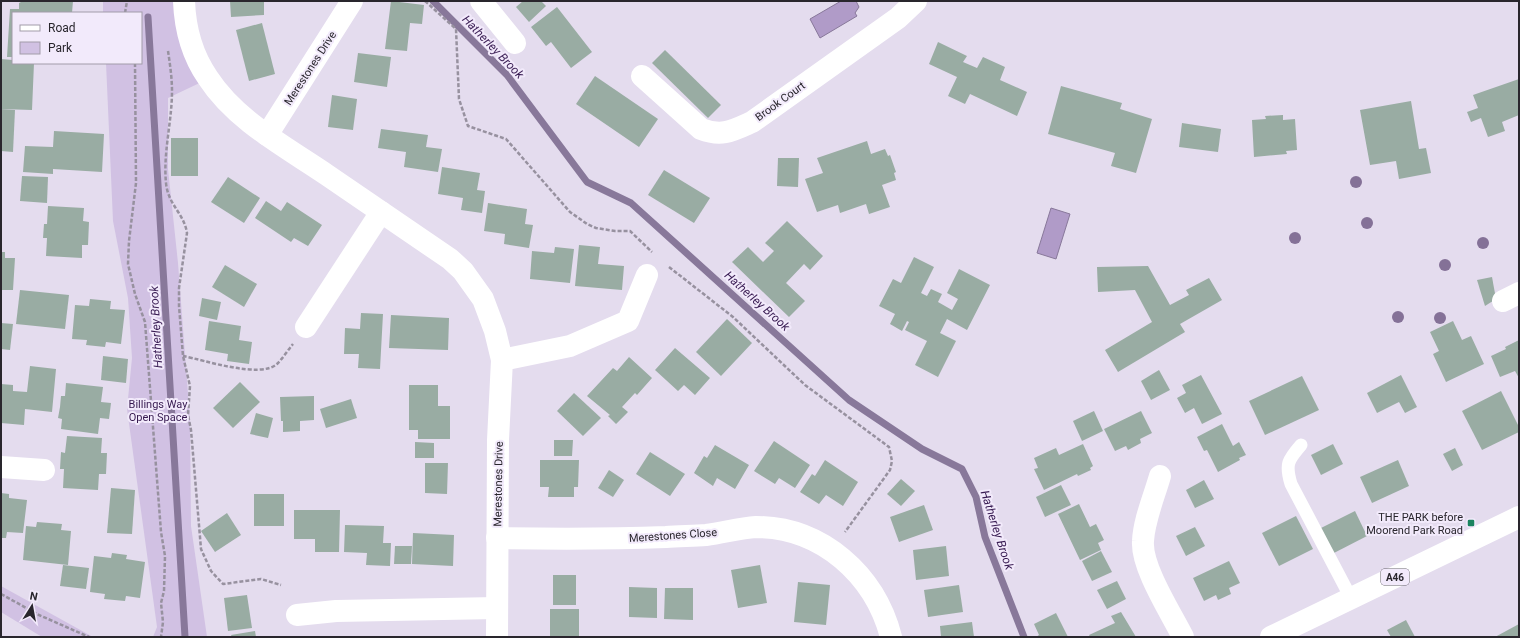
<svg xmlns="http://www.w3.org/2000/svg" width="1520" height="638" font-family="Roboto,sans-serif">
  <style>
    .green { fill: #d1c1e3 }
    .water { fill: #b09bc8; stroke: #88789a }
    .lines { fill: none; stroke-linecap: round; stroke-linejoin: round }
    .stream { stroke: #88789a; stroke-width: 7 }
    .building { fill: #99aca3 }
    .path { stroke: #97919f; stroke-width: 2.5; stroke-dasharray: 4 2; stroke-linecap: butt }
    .service { stroke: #fff; stroke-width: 13 }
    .minor { stroke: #fff; stroke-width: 22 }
    .primary { stroke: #fff; stroke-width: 22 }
    .tree { fill: #847197 }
    .poi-dot { fill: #1b845f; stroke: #f2eafb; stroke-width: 1.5 }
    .labels { text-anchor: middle; stroke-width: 4; stroke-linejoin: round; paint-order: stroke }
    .shield { fill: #f2eafb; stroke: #65616b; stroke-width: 1 }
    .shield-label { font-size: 10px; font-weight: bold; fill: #29262d }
    .street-label { font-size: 11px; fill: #29262d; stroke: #f2eafb }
    .park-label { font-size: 11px; fill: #36194f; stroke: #f2eafb }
    .poi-label { font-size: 11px; fill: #29262d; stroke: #f2eafb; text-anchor: end }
    .water-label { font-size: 12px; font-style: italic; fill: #391c53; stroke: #f2eafb }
  </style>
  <rect width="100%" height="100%" fill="#e4dcee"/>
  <g class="green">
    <polygon points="103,1 184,1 208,79 168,98 168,169 178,263 190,420 191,526 207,637 153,637 157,627 127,409 132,358 128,298 113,221 106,63 141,63 141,13 103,13"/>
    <polygon points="1,586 93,637 42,637 1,612"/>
  </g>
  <g class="water">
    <polygon points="841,1 856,1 859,7 855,13 857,16 820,38 810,19"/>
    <polygon points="1051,208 1070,214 1056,259 1037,253"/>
  </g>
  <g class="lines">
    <g class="stream">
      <polyline points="433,1 507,75 587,182 631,203 849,400 922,449 962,469 976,497 985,537 1024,637"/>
      <polyline points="148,17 185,637"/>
    </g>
  </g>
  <g class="building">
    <polygon points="23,1 73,1 72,13 13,13 13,57 7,57 10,9 19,9 19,3"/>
    <polygon points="230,1 264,1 264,15 231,17"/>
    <polygon points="391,1 424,5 422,24 410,23 407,51 385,49"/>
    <polygon points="523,1 541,1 546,6 529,22 516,7"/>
    <polygon points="557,7 592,52 571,68 551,42 546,46 531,27"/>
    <polygon points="262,23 275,74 249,81 236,30"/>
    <polygon points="938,42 967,56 963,62 977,68 983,57 1005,67 1000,80 1027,92 1017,116 970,94 965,104 948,96 957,77 929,64"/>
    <polygon points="665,50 721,105 708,118 652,63"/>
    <polygon points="358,53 391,57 387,87 354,82"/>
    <polygon points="1,59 13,60 13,63 34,63 32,110 1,109"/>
    <polygon points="595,76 658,119 639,147 576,104"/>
    <polygon points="1519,79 1519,115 1502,122 1505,131 1488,137 1481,118 1471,122 1467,112 1478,108 1473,95"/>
    <polygon points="1061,86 1122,103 1120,109 1152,119 1136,173 1111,166 1115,153 1048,134"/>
    <polygon points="332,95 357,99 353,130 328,127"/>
    <polygon points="1411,101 1419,149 1426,148 1431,173 1399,179 1396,161 1370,165 1360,110"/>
    <polygon points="1,109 15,110 13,152 1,151"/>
    <polygon points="1283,115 1283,120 1295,119 1297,150 1286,151 1287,154 1254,157 1252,120 1266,119 1265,116"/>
    <polygon points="1182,123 1221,129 1218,152 1179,147"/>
    <polygon points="381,129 428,135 426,147 442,149 438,172 404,167 406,152 378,148"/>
    <polygon points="54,131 104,134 102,172 53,169 53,174 23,172 25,146 53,147"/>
    <rect x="171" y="138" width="27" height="38"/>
    <polygon points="867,141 871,154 885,149 888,156 890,155 896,172 894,173 896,180 882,185 890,207 869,214 866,204 840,213 838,205 817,212 805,179 823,173 817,158"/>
    <polygon points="778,158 799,158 798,187 777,186"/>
    <polygon points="442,167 480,173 477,190 485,191 482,213 461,210 463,198 438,194"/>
    <polygon points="664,170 710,198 694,223 648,195"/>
    <polygon points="22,176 48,177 47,203 20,201"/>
    <polygon points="228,177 260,198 244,223 211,202"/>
    <polygon points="266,201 281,211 287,202 322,225 308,246 294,238 291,242 255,218"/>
    <polygon points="488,203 527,209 525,224 533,225 529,248 504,244 505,234 484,231"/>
    <polygon points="48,206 84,208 83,221 89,222 88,245 82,245 82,258 46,256 47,238 43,238 44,224 47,224"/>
    <polygon points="787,221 823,256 810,270 804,264 786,283 805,301 789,317 732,262 748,247 763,262 774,251 765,243"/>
    <polygon points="579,245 600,247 598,264 624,266 622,290 575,286"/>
    <polygon points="555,247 574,249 570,283 530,279 532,251 554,253"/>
    <polygon points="1,252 5,252 5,258 15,258 13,290 1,290"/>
    <polygon points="914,257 934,267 921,293 927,296 931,289 942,294 938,302 952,310 958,299 947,293 959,269 990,285 967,330 947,319 940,333 956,341 938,377 915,365 927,341 905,330 909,322 907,321 902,331 890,324 895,314 879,306 893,279 901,283"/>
    <polygon points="225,265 257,284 244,307 212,287"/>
    <polygon points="1148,266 1170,305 1189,295 1186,290 1209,278 1222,300 1180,324 1185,332 1118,372 1105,350 1152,322 1135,290 1098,292 1097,267"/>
    <polygon points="1492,277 1496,299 1485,306 1477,280"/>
    <polygon points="20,290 69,295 65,329 16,324"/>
    <polygon points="202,298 221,302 217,320 199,316"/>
    <polygon points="90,299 111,301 110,309 125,310 121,344 106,342 105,347 86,345 87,340 72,339 75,305 89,306"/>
    <polygon points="361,313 383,314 380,369 358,368 359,354 344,354 345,328 360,329"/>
    <polygon points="391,315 449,318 448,350 389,348"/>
    <polygon points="727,319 752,343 721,376 696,352"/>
    <polygon points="209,321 241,326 239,340 252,342 249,364 227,361 228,354 205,350"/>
    <polygon points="1453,321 1462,340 1471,336 1484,364 1446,382 1433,354 1439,351 1430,332"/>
    <polygon points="1,323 13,324 10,350 1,349"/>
    <polygon points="1519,340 1519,378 1515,371 1500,377 1491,356 1506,349 1505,347"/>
    <polygon points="675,348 710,378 695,395 684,385 678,391 655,370"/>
    <polygon points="103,356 128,359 126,383 101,380"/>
    <polygon points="629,357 652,378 637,395 635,393 622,407 628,412 616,424 608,416 610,415 587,396 613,368 617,371"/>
    <polygon points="30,366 56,369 52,412 25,409 24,425 1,423 1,384 13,385 13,391 27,392"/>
    <polygon points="1159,370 1170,390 1151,400 1141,381"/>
    <polygon points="1201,375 1222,414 1202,424 1194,408 1185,413 1177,398 1186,393 1182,385"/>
    <polygon points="1401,375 1417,407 1405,413 1399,402 1377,413 1367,393"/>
    <polygon points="1302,376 1319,410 1265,435 1249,401"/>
    <polygon points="240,382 260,402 233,428 213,408"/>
    <polygon points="66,383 103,387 101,402 111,403 109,419 100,418 98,434 61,429 62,419 58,418 60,407 61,396 65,396"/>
    <polygon points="409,385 438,385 438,406 450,406 450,439 418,439 418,430 409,430"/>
    <polygon points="1501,391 1519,427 1519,432 1482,450 1462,411"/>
    <polygon points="574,393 601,418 583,436 557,411"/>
    <polygon points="314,396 314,420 300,421 300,431 283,432 283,421 281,421 280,397"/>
    <polygon points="351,399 357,418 326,428 320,409"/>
    <polygon points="1094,411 1103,431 1082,441 1073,421"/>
    <polygon points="1141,411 1152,433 1140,439 1141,443 1128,450 1126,446 1115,451 1104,429"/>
    <polygon points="256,413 273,418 268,438 250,434"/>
    <polygon points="1222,424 1233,446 1239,442 1246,455 1239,458 1240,460 1218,472 1207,450 1204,451 1197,437"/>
    <polygon points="67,436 102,438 101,453 107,453 106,474 99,474 98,490 63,488 64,469 60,469 61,452 65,453"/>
    <polygon points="554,440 573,440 572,456 554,456"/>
    <polygon points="774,441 810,465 795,488 779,478 775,484 754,471"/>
    <polygon points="415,442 434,443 434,458 415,458"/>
    <polygon points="1083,444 1093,466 1090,468 1091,470 1078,476 1077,474 1044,490 1034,469 1038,468 1034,458 1056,448 1059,455"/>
    <polygon points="1333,444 1343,464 1321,475 1311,455"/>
    <polygon points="715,445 749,465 735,489 717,478 713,486 694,473 704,456 707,458"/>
    <polygon points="1455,448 1463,465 1452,471 1443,454"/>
    <polygon points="650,452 685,474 670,496 636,474"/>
    <polygon points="540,460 579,460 578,487 574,487 574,497 548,497 549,487 540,487"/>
    <polygon points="825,460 858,482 843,506 826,495 819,504 800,492 812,474 815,476"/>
    <polygon points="1398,460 1409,486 1372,503 1360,477"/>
    <polygon points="425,463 448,463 447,494 425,493"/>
    <polygon points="609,470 624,480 613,497 598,488"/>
    <polygon points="901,479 915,491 901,506 887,494"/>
    <polygon points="1204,480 1214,499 1195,508 1186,490"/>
    <polygon points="1061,485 1071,505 1045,517 1036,497"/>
    <polygon points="111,488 135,490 132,534 107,533"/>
    <polygon points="1,493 9,494 9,498 27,500 23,533 7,532 6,538 1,538"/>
    <rect x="254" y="494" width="30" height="32"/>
    <polygon points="1079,504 1090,527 1096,524 1104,540 1098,543 1101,550 1080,560 1058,514"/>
    <polygon points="924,505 933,530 899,542 890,517"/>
    <polygon points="294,510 340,510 339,552 315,552 315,539 294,539"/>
    <polygon points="1355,511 1367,536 1332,554 1319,529"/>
    <polygon points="227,513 241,535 215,552 201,531"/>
    <polygon points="1296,516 1313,549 1279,566 1262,533"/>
    <polygon points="37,522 62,524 61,530 71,531 68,565 23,560 26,526 36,527"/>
    <polygon points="345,525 384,526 383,543 391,543 390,566 366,565 367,553 344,552"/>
    <polygon points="1195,527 1205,546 1186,556 1176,536"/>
    <polygon points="413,533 454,535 453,566 412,564"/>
    <polygon points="395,546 412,546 411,564 394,564"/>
    <polygon points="946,546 949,576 916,580 913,550"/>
    <polygon points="1101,551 1112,572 1092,581 1082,561"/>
    <polygon points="112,553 127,555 126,559 145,562 140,598 126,596 125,601 104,599 105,594 90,592 94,556 111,558"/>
    <polygon points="1229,561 1240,583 1229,588 1231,594 1218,600 1216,595 1204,601 1193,578"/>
    <polygon points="63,565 89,568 86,589 60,586"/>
    <polygon points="760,565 767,603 738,608 731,570"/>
    <rect x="553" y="575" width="23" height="30"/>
    <polygon points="1117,581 1126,599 1107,609 1097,590"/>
    <polygon points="798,582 830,585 826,625 794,622"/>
    <polygon points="959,585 963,612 928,617 924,590"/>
    <polygon points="629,587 657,588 657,618 629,617"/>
    <polygon points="665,588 693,588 693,620 664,619"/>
    <polygon points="247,595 252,628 228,631 224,598"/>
    <rect x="550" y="609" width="29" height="28"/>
    <polygon points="1121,612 1136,637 1090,637 1089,635 1115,623 1111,616"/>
    <polygon points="1056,613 1068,637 1036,637 1039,635 1034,624"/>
    <polygon points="1406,620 1415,637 1391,637 1387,630"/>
    <polygon points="972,622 974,637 941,637 940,626"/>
    <polygon points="1519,624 1519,637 1495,637"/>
    <polygon points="255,631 256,637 232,637 231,635"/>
  </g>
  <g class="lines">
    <g class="path">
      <polyline points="425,1 456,29 459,99 468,126 506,139 570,212 587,224 596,228 615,231 630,231 652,252"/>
      <polyline points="125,13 127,1"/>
      <path d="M 168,51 C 170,64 172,78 172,91 C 172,122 163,152 166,183 C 168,205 184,213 187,233 L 179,288 L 179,306 L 183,356 L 190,386 L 188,415 L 191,430 L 201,549 L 211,571 L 223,584 L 261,579 L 281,585"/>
      <polyline points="135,63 136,183 129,241 128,264 135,294 145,322 161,532 165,556 164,591 161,603 163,622 161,637"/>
      <polyline points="669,267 733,317 805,385 889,447 892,461 890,470 845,532"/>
      <path d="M 183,356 C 204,360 260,379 277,364 C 283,358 288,350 293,344"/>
      <polyline points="1,594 39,615 89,637"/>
    </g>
    <path class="service" d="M 1301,445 C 1288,460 1285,464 1291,484 L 1351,598"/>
    <g class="minor">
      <path d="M 184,1 C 185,28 192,55 208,78 C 236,121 286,147 327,175 C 368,203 409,231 450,259 L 463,271 L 483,299 L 495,331 L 502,360 L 498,440 L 497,637"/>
      <polyline points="481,1 515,43"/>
      <path d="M 642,76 L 701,129 C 722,137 732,131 752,122 L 898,18 L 916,1"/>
      <polyline points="267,135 352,1"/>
      <polyline points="1503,301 1519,293"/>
      <polyline points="306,327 381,212"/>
      <polyline points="502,360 570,346 628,321 647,275"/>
      <polyline points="1,467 44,470"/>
      <path d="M 1160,476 C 1154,497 1144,520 1143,541 C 1141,567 1171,613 1183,637"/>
      <path d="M 497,538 C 554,539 610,539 666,537 C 679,536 693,536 706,535 C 723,533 739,528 756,527 C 822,527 875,575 891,637"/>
      <polyline points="297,615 336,611 497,608"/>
    </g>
    <polyline class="primary" points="1271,637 1519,517"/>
  </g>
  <g class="tree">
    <circle cx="1356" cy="182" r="6"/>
    <circle cx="1367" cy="223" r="6"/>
    <circle cx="1295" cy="238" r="6"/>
    <circle cx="1483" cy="243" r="6"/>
    <circle cx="1445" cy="265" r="6"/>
    <circle cx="1398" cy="317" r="6"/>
    <circle cx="1440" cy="318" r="6"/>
  </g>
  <rect class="poi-dot" x="1467" y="519" width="8" height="8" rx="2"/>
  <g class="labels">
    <rect class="shield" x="1381" y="569" width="28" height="16" rx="3"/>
    <g class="shield-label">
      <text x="1395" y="581">A46</text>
    </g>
    <g class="street-label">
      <text transform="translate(310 68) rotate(-57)" y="4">Merestones Drive</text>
      <text transform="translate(780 101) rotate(-36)" y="4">Brook Court</text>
      <text transform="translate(498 484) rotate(-89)" y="4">Merestones Drive</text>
      <text transform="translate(673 535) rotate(-4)" y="4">Merestones Close</text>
    </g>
    <g class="park-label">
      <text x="158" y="408">Billings Way<tspan x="158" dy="13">Open Space</tspan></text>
    </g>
    <g class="poi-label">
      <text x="1463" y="521">THE PARK before<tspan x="1463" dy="13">Moorend Park Road</tspan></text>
    </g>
    <g class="water-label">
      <text transform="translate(493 47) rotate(46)" y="4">Hatherley Brook</text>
      <text transform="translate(757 301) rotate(42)" y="4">Hatherley Brook</text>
      <text transform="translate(156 327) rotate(-93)" y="4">Hatherley Brook</text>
      <text transform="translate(997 530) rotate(72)" y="4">Hatherley Brook</text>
    </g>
  </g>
  <rect width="1520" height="638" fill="none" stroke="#29262d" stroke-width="4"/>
  <rect x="12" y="12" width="130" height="52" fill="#f2eafb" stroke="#a29ca9"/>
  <rect x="20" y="25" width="20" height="6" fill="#ffffff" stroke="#a29ca9"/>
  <text x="48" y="32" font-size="12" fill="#29262d">Road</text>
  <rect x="20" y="42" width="20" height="12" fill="#d1c1e3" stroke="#a29ca9"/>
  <text x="48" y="52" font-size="12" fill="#29262d">Park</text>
  <g transform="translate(32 606) rotate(11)" stroke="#f2eafb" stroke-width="3" paint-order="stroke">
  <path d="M0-3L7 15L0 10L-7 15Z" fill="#29262d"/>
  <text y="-6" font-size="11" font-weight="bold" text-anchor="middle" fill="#29262d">N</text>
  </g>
</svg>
